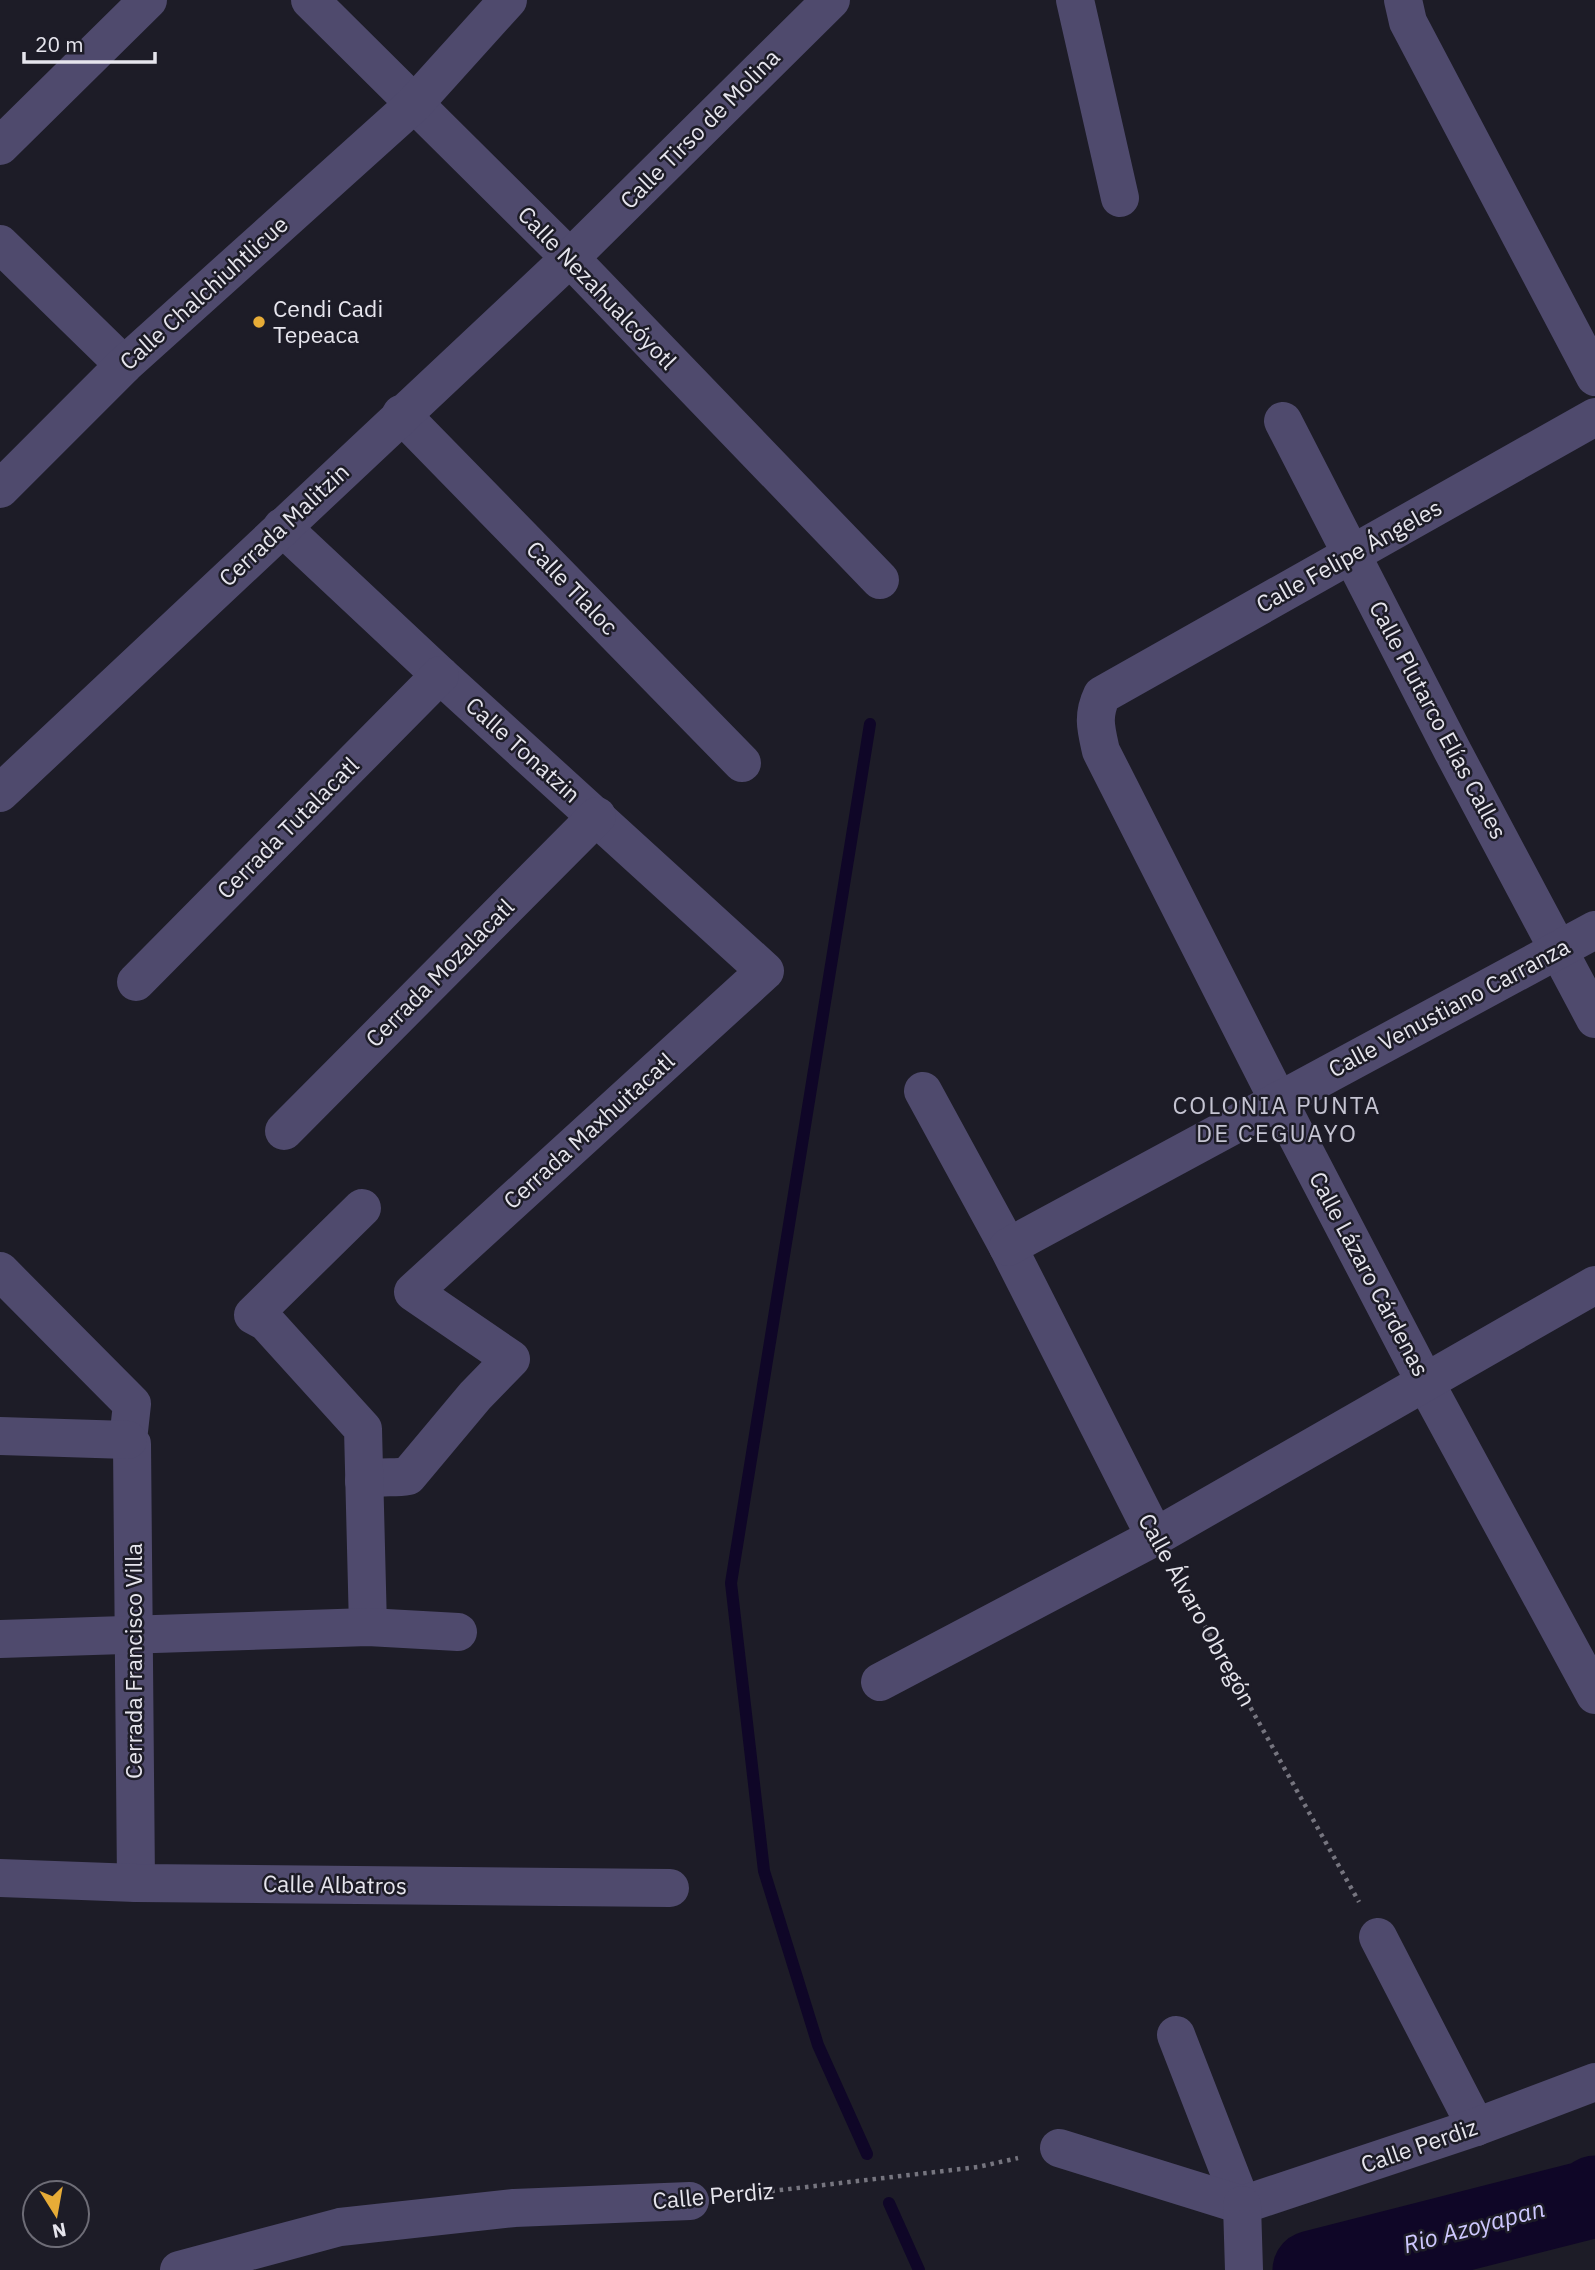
<svg xmlns="http://www.w3.org/2000/svg" width="1595" height="2270" font-family="'IBM Plex Sans',sans-serif">
  <style>
    .lines { fill: none; stroke-linecap: round; stroke-linejoin: round }
    .stream { stroke: #0f0627; stroke-width: 12 }
    .river { stroke: #0f0627; stroke-width: 79 }
    .path { stroke: #76757f; stroke-width: 4.5; stroke-dasharray: 3.5 5; stroke-linecap: butt }
    .minor { stroke: #4f4a6d; stroke-width: 38 }
    .tertiary { stroke: #4f4a6d; stroke-width: 38 }
    .poi-dot { fill: #e7ac37; stroke: #1d1c27; stroke-width: 2.5 }
    .labels { text-anchor: middle; stroke-width: 5; stroke-linejoin: round; paint-order: stroke }
    .street-label { font-size: 23px; fill: #e6e5ed; stroke: #1d1c27 }
    .poi-label { font-size: 23px; fill: #e6e5ed; stroke: #1d1c27; text-anchor: start }
    .neighbourhood-label { font-size: 24px; letter-spacing: 2px; fill: #c5c4d2; stroke: #1d1c27 }
    .water-label { font-size: 24px; font-style: italic; fill: #cec8ff; stroke: #1d1c27 }
  </style>
  <rect width="100%" height="100%" fill="#1d1c27"/>
  <g class="lines">
    <g class="stream">
      <polyline points="867,2154 818,2045 764,1871 731,1583 870,724"/>
      <polyline points="889,2203 919,2270"/>
    </g>
    <polyline class="river" points="1312,2270 1587,2200 1595,2195"/>
    <g class="path">
      <polyline points="1176,1574 1359,1902"/>
      <polyline points="729,2196 978,2167 1018,2158"/>
    </g>
    <g class="minor">
      <polyline points="310,0 570,258 880,580"/>
      <polyline points="1075,0 1120,198"/>
      <polyline points="1403,0 1408,22 1595,377"/>
      <polyline points="0,146 148,0"/>
      <polyline points="0,244 124,365"/>
      <polyline points="401,414 742,763"/>
      <path d="M 1595,417 L 1102,695 C 1092,716 1096,729 1101,751 L 1278,1100 L 1425,1382 L 1595,1695"/>
      <polyline points="1283,421 1452,750 1595,1019"/>
      <polyline points="0,489 124,365 414,104 508,0"/>
      <path d="M 282,527 L 440,675 L 765,971 L 413,1292 L 511,1359 L 475,1396 L 408,1476 C 391,1479 382,1475 364,1481"/>
      <polyline points="0,793 570,258 831,0"/>
      <polyline points="136,982 440,675"/>
      <polyline points="923,1091 1008,1247 1155,1537"/>
      <polyline points="284,1131 597,816"/>
      <polyline points="362,1208 253,1315 266,1322 363,1429 368,1627"/>
      <polyline points="1008,1247 1595,930"/>
      <polyline points="0,1271 132,1404 128,1440 132,1444 136,1883"/>
      <polyline points="0,1436 128,1440"/>
      <polyline points="0,1639 368,1627 458,1632"/>
      <polyline points="880,1682 1155,1537 1595,1285"/>
      <polyline points="0,1878 136,1883 670,1888"/>
      <polyline points="1378,1937 1476,2127"/>
      <polyline points="1176,2035 1242,2205"/>
      <polyline points="1059,2148 1242,2205 1476,2127 1595,2082"/>
    </g>
    <g class="tertiary">
      <polyline points="1242,2205 1244,2270"/>
      <polyline points="179,2270 340,2227 514,2208 690,2201"/>
    </g>
  </g>
  <circle class="poi-dot" cx="259" cy="322" r="7"/>
  <g class="labels">
    <g class="street-label">
      <text transform="translate(700 129) rotate(-45)" y="8">Calle Tirso de Molina</text>
      <text transform="translate(597 288) rotate(46)" y="8">Calle Nezahualcóyotl</text>
      <text transform="translate(204 293) rotate(-42)" y="8">Calle Chalchiuhtlicue</text>
      <text transform="translate(284 525) rotate(-43)" y="8">Cerrada Malitzin</text>
      <text transform="translate(1349 556) rotate(-29)" y="8">Calle Felipe Ángeles</text>
      <text transform="translate(572 588) rotate(46)" y="8">Calle Tlaloc</text>
      <text transform="translate(1438 720) rotate(62)" y="8">Calle Plutarco Elías Calles</text>
      <text transform="translate(523 750) rotate(42)" y="8">Calle Tonatzin</text>
      <text transform="translate(288 828) rotate(-45)" y="8">Cerrada Tutalacatl</text>
      <text transform="translate(440 973) rotate(-45)" y="8">Cerrada Mozalacatl</text>
      <text transform="translate(1449 1008) rotate(-28)" y="8">Calle Venustiano Carranza</text>
      <text transform="translate(589 1131) rotate(-42)" y="8">Cerrada Maxhuitacatl</text>
      <text transform="translate(1369 1274) rotate(62)" y="8">Calle Lázaro Cárdenas</text>
      <text transform="translate(1197 1610) rotate(61)" y="8">Calle Álvaro Obregón</text>
      <text transform="translate(134 1661) rotate(-90)" y="8">Cerrada Francisco Villa</text>
      <text transform="translate(335 1885) rotate(1)" y="8">Calle Albatros</text>
      <text transform="translate(1419 2146) rotate(-19)" y="8">Calle Perdiz</text>
      <text transform="translate(713 2196) rotate(-5)" y="8">Calle Perdiz</text>
    </g>
    <g class="poi-label">
      <text x="273" y="317">Cendi Cadi<tspan x="273" dy="26">Tepeaca</tspan></text>
    </g>
    <g class="neighbourhood-label">
      <text x="1277" y="1114">COLONIA PUNTA<tspan x="1277" dy="28">DE CEGUAYO</tspan></text>
    </g>
    <g class="water-label">
      <text transform="translate(1474 2227) rotate(-15)" y="8">Rio Azoyapan</text>
    </g>
  </g>
  <g transform="translate(56 2214) rotate(169)"><circle r="33" fill="#1d1c27" stroke="#6d6c76" stroke-width="2"/>
  <path d="M0-5L12 26L0 18L-12 26Z" fill="#e7ac37"/>
  <text y="-10" font-size="19" font-weight="bold" text-anchor="middle" fill="#e6e5ed">N</text>
  </g>
  <path d="M24 52v10h131v-10" fill="none" stroke="#e6e5ed" stroke-width="3.5"/>
  <text x="35" y="52" font-size="21" fill="#e6e5ed" stroke="#1d1c27" stroke-width="5" paint-order="stroke">20 m</text>
</svg>
